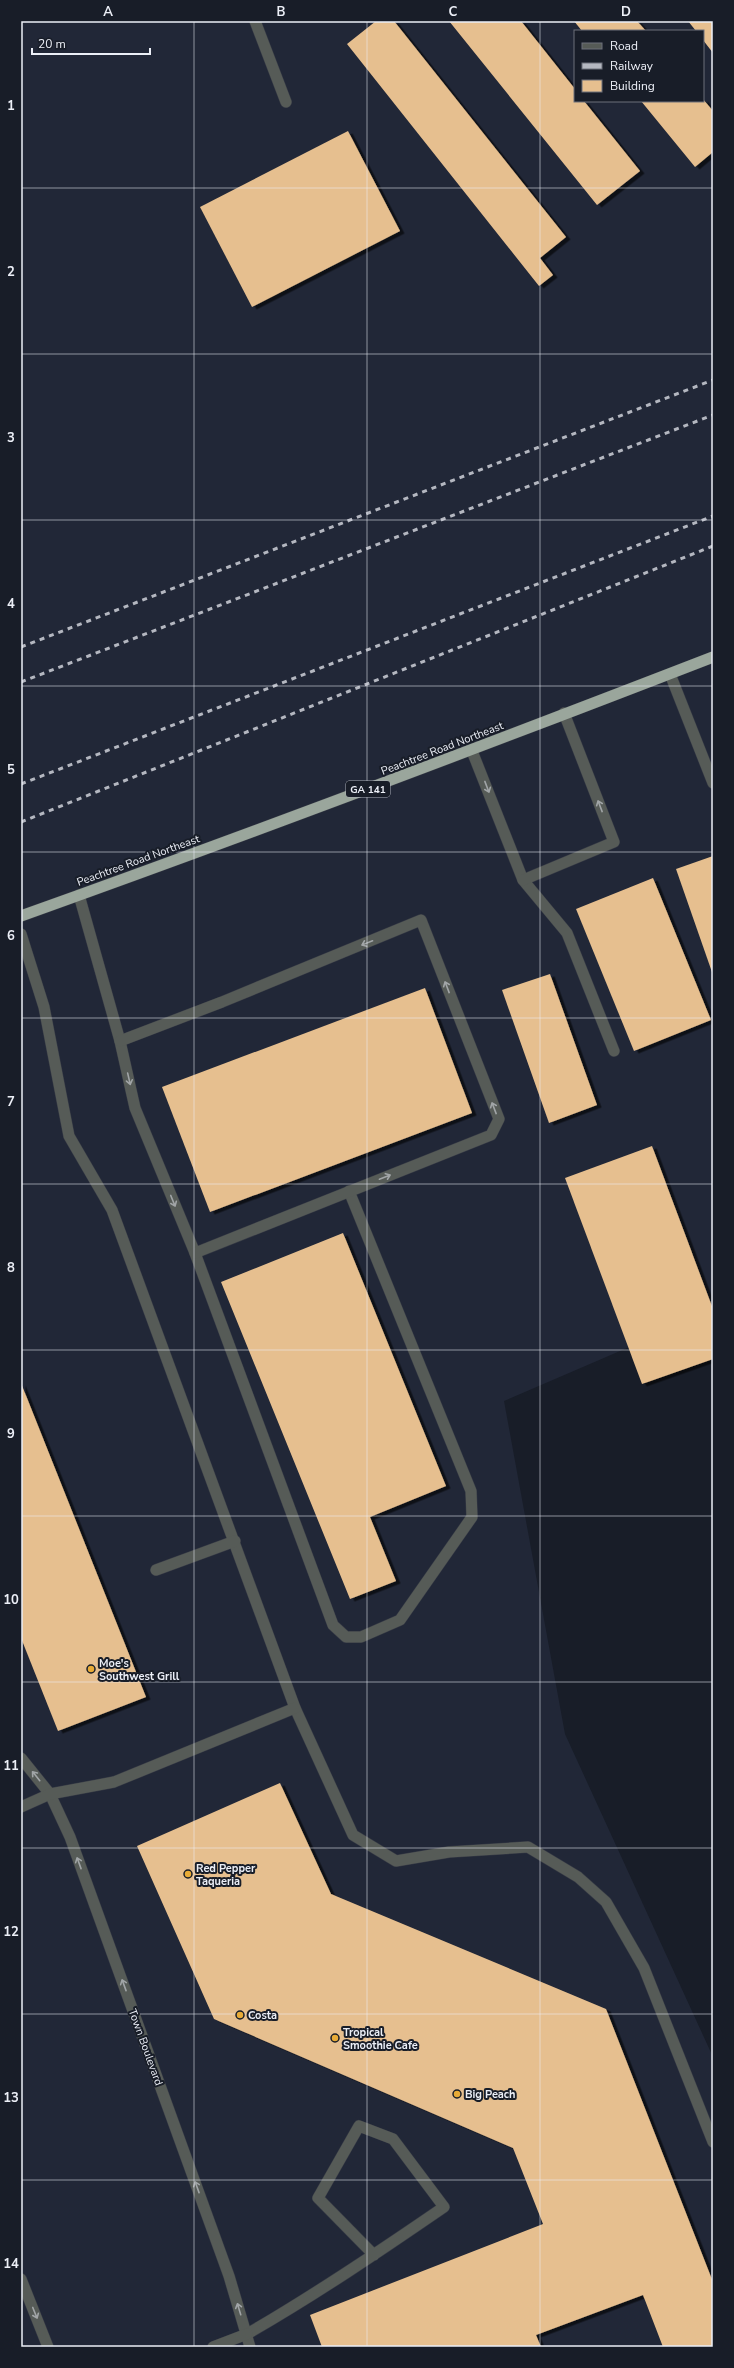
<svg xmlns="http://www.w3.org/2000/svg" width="734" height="2368" font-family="'Nunito Sans',sans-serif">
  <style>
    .built { fill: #212737; fill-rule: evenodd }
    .building { fill: #e6bf8f; filter: url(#shadow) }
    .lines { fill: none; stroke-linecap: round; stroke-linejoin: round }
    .service-casing { stroke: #363a45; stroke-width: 12 }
    .minor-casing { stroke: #363a45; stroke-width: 12 }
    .trunk-casing { stroke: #363a45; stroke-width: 12 }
    .service { stroke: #565b57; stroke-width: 11 }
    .minor { stroke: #565b57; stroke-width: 11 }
    .trunk { stroke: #9aa69c; stroke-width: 11 }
    .rail { stroke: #b4b7c0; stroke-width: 3; stroke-dasharray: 5 5; stroke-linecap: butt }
    .oneway { stroke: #a1a5a7 }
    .grid { fill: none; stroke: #eceff7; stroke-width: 1; stroke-opacity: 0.55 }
    .poi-dot { fill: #e8ab37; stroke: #181d28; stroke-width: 1.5 }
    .labels { text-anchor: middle; stroke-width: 4; stroke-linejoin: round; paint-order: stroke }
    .shield { fill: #181d28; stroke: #acb0b9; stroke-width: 1 }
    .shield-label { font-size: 10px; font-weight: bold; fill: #eceff7 }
    .street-label { font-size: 11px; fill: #eceff7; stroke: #181d28 }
    .poi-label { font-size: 11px; font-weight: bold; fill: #eceff7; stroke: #181d28; text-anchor: start }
    .neatline { fill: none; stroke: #eceff7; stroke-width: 1.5 }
    .grid-label { font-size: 13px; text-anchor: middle; font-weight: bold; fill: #eceff7 }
  </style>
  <defs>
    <filter id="shadow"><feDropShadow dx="4.5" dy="2.5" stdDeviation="0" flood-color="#0009"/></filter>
  </defs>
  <rect width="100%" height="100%" fill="#181d28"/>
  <path class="built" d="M 21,21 L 713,21 L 713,1311 L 504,1401 L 565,1734 L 713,2057 L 713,2347 L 21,2347 ZM 575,31 L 703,31 L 703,101 L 575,101 Z"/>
  <g class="building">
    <polygon points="376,21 394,21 566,237 540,258 553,275 539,286 347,44"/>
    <polygon points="449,21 521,21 575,89 575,101 584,101 640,171 597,205"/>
    <polygon points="574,21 637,21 646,31 582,31"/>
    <polygon points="688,21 713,21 713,53 703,40 703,31 696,31"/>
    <polygon points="703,99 713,111 713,152 695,167 641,101 703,101"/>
    <polygon points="348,131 400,231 252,307 200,207"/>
    <polygon points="713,856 713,975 676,869"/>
    <polygon points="653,878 711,1020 634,1051 576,909"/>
    <polygon points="550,974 597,1105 549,1123 502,990"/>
    <polygon points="425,988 472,1113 210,1212 162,1087"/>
    <polygon points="652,1146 713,1309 713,1359 642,1384 565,1178"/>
    <polygon points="343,1233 446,1486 370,1517 396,1581 350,1599 221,1282"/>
    <polygon points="21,1383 146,1697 58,1731 21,1638"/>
    <polygon points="280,1783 331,1894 606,2009 713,2282 713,2347 663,2347 643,2295 536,2335 541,2347 322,2347 310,2315 543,2224 513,2148 214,2019 137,1846"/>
  </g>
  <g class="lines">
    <defs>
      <g id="service">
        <polyline points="255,21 286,102"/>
        <polyline points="670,674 713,783"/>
        <polyline points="472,751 523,880 567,933 614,1051"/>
        <polyline points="523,880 614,842 564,713"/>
        <polyline points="79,895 120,1041 135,1108 195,1253 333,1625 346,1637 361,1637 400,1620 472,1517 471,1491 349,1191"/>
        <polyline points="21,934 44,1007 69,1136 112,1210 295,1708 353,1835 396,1861 449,1852 528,1847 578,1877 606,1902 644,1968 713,2142"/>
        <polyline points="120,1041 222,1002 421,920 499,1119 491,1135 195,1253"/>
        <polyline points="156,1570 235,1541"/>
        <polyline points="21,1758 50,1794 70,1837 229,2276 250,2347"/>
        <polyline points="21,1807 50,1794 114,1782 295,1708"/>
        <polyline points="21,2279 48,2347"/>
        <path d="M 247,2334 C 315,2295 380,2251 444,2207 L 393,2139 L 359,2126 L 318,2198 L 374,2255"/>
      </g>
      <polyline id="minor" points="213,2347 247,2334"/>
      <path id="trunk" d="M 21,916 C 253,833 483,746 713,657"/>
    </defs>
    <use href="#service" class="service-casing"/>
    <use href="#minor" class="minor-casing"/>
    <use href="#trunk" class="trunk-casing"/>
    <use href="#service" class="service"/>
    <use href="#minor" class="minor"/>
    <use href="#trunk" class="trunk"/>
    <g class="rail">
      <polyline points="21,647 713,380"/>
      <polyline points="21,682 713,415"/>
      <polyline points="21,784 713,516"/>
      <polyline points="21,822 713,546"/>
    </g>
  </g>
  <defs><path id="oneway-shaft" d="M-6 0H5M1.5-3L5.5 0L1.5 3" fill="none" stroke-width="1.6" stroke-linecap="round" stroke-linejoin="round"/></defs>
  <g class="oneway">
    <use href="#oneway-shaft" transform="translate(487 787) rotate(69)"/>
    <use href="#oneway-shaft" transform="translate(600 806) rotate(-111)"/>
    <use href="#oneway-shaft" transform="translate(367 943) rotate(158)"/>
    <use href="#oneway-shaft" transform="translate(447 987) rotate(-111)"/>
    <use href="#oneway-shaft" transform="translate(129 1079) rotate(77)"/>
    <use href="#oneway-shaft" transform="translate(494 1108) rotate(-111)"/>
    <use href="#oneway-shaft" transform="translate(385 1177) rotate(-21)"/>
    <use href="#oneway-shaft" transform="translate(173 1201) rotate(68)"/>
    <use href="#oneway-shaft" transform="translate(36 1776) rotate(-129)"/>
    <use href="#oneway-shaft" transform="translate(79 1863) rotate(-110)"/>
    <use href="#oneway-shaft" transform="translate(124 1985) rotate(-110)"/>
    <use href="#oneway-shaft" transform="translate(197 2187) rotate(-110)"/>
    <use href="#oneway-shaft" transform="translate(239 2309) rotate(-107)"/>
    <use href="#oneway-shaft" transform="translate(35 2313) rotate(68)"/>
  </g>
  <path class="grid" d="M 194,21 L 194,2347M 367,21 L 367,2347M 540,21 L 540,2347M 21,188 L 713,188M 21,354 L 713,354M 21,520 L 713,520M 21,686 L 713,686M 21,852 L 713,852M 21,1018 L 713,1018M 21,1184 L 713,1184M 21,1350 L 713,1350M 21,1516 L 713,1516M 21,1682 L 713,1682M 21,1848 L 713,1848M 21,2014 L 713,2014M 21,2180 L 713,2180"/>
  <g class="poi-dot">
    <circle cx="91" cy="1669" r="4"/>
    <circle cx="188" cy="1874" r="4"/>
    <circle cx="240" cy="2015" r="4"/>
    <circle cx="335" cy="2038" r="4"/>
    <circle cx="457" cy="2094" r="4"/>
  </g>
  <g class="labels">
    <rect class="shield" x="346" y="781" width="44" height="16" rx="3"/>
    <g class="shield-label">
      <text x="368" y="793">GA 141</text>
    </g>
    <g class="street-label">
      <text transform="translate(442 748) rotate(-21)" y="4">Peachtree Road Northeast</text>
      <text transform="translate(138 860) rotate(-20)" y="4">Peachtree Road Northeast</text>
      <text transform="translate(146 2047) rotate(70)" y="4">Town Boulevard</text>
    </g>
    <g class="poi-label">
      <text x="99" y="1667">Moe's<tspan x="99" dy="13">Southwest Grill</tspan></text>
      <text x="196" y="1872">Red Pepper<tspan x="196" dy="13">Taqueria</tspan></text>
      <text x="248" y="2019">Costa</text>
      <text x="343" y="2036">Tropical<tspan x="343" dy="13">Smoothie Cafe</tspan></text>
      <text x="465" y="2098">Big Peach</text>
    </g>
  </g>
  <rect width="734" height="2368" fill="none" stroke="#181d28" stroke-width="44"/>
  <rect x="574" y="30" width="130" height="72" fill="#181d28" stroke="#6d717b"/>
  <rect x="582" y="43" width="20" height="6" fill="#565b57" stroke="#6d717b"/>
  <text x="610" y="50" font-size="12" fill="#eceff7">Road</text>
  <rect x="582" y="63" width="20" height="6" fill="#b4b7c0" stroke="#6d717b"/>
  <text x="610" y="70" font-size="12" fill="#eceff7">Railway</text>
  <rect x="582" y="80" width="20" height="12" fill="#e6bf8f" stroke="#6d717b"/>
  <text x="610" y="90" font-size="12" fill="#eceff7">Building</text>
  <path d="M32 48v6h118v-6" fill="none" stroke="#eceff7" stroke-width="2"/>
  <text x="38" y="48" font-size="12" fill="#eceff7" stroke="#181d28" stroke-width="3" paint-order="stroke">20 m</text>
  <rect x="22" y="22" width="690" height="2324" class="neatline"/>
  <g class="grid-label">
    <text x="108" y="16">A</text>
    <text x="281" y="16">B</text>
    <text x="453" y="16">C</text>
    <text x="626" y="16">D</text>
    <text x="11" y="110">1</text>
    <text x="11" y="276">2</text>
    <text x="11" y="442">3</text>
    <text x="11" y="608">4</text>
    <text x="11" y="774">5</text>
    <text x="11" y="940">6</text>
    <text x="11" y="1106">7</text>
    <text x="11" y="1272">8</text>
    <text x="11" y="1438">9</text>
    <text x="11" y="1604">10</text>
    <text x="11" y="1770">11</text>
    <text x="11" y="1936">12</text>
    <text x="11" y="2102">13</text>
    <text x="11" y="2268">14</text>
  </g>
</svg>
